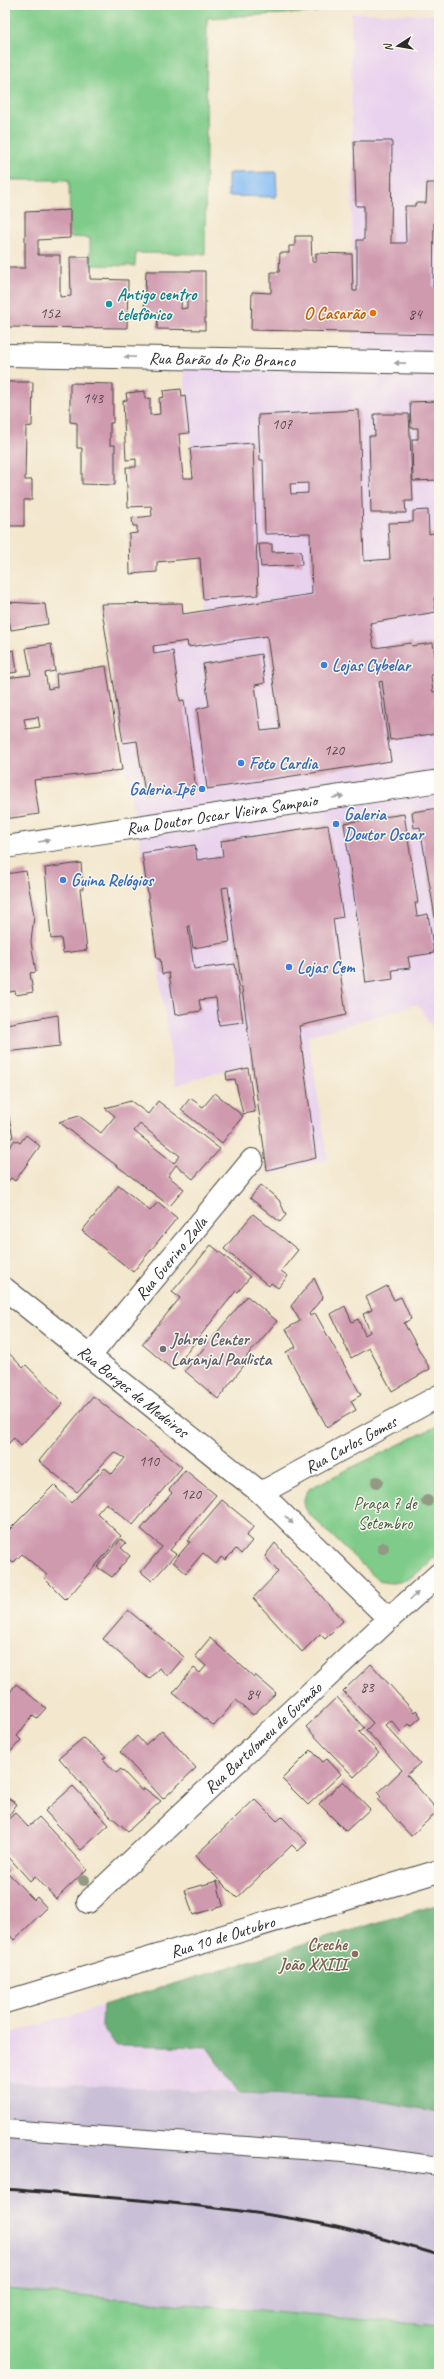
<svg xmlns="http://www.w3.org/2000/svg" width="444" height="2379" font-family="Caveat,sans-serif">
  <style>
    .built { fill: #e9d2ee }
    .industrial { fill: #c9bfd7 }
    .green { fill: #7fcb89; stroke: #557b5a }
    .forest { fill: #67af75; stroke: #496d50 }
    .water { fill: #84bbf4; stroke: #587390 }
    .building { fill: #cf99ae; fill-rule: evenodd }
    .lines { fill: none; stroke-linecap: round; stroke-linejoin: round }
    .lane-casing { stroke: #494743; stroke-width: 20 }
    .street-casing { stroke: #494743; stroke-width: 24 }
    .secondary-casing { stroke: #494743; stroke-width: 24 }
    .lane { stroke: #fff; stroke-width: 18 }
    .street { stroke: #fff; stroke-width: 22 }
    .secondary { stroke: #fff; stroke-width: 22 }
    .rail { stroke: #2b2b2b; stroke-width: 3 }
    .tree { fill: #939a84 }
    .oneway { fill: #a0a0a0 }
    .culture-dot { fill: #0f9aa8; stroke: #fbf7ec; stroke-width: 1.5 }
    .food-dot { fill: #e8710a; stroke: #fbf7ec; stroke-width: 1.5 }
    .shop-dot { fill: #3f7fe0; stroke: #fbf7ec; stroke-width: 1.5 }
    .worship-dot { fill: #6b7280; stroke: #fbf7ec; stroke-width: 1.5 }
    .education-dot { fill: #8d6e63; stroke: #fbf7ec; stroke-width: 1.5 }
    .labels { text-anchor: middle; stroke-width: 3; stroke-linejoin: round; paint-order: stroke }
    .number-label { font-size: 15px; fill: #54464c }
    .culture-label { font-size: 17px; font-weight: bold; fill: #0d838f; stroke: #fbf7ec; text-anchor: start }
    .food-label { font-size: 17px; font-weight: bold; fill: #c56008; stroke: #fbf7ec; text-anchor: end }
    .street-label { font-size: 17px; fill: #2b2b2b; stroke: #fbf7ec }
    .shop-label { font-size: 17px; font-weight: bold; fill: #366cbe; stroke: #fbf7ec; text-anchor: start }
    .worship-label { font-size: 17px; font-weight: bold; fill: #5b616d; stroke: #fbf7ec; text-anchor: start }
    .park-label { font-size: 17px; fill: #445b47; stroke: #fbf7ec }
    .education-label { font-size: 17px; font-weight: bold; fill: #785e54; stroke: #fbf7ec; text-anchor: end }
  </style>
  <rect width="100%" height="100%" fill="#fbf7ec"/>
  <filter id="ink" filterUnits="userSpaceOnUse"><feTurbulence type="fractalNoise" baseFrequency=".025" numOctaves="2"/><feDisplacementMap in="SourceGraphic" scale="8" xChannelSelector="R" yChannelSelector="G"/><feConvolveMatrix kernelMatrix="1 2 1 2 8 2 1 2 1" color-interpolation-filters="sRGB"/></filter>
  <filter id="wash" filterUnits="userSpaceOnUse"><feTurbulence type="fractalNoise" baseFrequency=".012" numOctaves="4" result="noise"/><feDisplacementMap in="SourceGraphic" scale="16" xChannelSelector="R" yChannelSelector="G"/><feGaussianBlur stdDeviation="0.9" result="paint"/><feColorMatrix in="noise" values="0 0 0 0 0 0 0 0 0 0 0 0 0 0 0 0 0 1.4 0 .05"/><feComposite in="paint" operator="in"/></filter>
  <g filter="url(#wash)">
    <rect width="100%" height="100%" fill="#f3e7ce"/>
    <g class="built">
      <polygon points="351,13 439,15 439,1040 418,1004 308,1036 328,1159 268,1175 252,1065 210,1074 175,1086 142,853 131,800 101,604 182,603 184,614 204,610 183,357 353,361"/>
      <polygon points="439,1904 439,2101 5,2082 5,2035"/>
    </g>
    <polygon class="industrial" points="5,2082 439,2101 439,2326 5,2290"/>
    <g class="green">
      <polygon points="5,5 317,5 317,12 207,18 205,254 136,253 135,266 90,265 90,238 70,237 69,180 5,180"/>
      <path d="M 439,1425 L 439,1553 C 421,1570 406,1589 379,1581 L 308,1513 C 302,1504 303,1496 310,1488 Z"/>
      <polygon points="5,2290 439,2326 439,2374 5,2374"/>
    </g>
    <polygon class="forest" points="439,1904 439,2112 363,2098 239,2093 207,2047 115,2045 102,2026 103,2005"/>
    <polygon class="water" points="276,172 277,195 275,197 228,196 228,174 230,173"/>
    <g id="blocks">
      <g class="building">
        <polygon points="354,141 392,141 391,243 406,243 405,206 415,206 415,203 426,203 427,183 439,183 439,203 436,203 436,223 434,223 433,287 439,287 439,334 251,330 252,292 271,293 271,272 279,272 280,253 289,253 289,246 295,246 295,236 311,236 312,262 316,262 316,253 352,254 353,291 357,291 357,240 364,240 364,206 356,206"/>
        <polygon points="70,210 70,238 38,240 38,255 60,255 60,297 71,296 70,257 90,257 90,279 128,280 127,328 5,327 5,268 25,268 25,212"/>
        <path d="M 146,271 L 205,271 L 205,330 L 157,329 L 158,313 L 144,313 ZM 182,292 L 187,292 L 187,308 L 181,309 Z"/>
        <polygon points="5,382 33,382 32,426 26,427 25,480 32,480 32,500 24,500 24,526 5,526"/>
        <polygon points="70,383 113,384 113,423 110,423 110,445 115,445 115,485 82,484 82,448 77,448 77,423 70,422"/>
        <polygon points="181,389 182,396 185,395 189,433 179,434 183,478 193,478 190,448 253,443 258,595 203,599 200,558 157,562 157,572 130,574 129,534 137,533 137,526 133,526 132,518 152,516 151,506 128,507 126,467 136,467 136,459 126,460 123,401 127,400 126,393 145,391 145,399 150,398 150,415 160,414 159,398 164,397 163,391"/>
        <polygon points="437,401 439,480 413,481 412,439 418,439 418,428 411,428 410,402"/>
        <path d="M 359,410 L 364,561 L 390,559 L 388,523 L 413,522 L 413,511 L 428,510 L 429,534 L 438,532 L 439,597 L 434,598 L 436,612 L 370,623 L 374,648 L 411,643 L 412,646 L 433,643 L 438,674 L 431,675 L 433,692 L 439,691 L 439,733 L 390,740 L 382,681 L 379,682 L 391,761 L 207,789 L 197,709 L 209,706 L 203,664 L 261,654 L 265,683 L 255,685 L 261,731 L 280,729 L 267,636 L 188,647 L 187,641 L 153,646 L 154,654 L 173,651 L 180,701 L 184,700 L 196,790 L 164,795 L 163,791 L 145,794 L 137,741 L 123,743 L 101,604 L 182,603 L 183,614 L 312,594 L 310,533 L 265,534 L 263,460 L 260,460 L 258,415 ZM 308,483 L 308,493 L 291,494 L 290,484 Z"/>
        <polygon points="374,414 409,414 413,501 405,501 406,513 371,513 369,436 375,436"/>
        <polygon points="259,544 272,544 272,552 301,551 302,565 261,567"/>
        <polygon points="6,602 45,604 48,624 11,630"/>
        <path d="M 51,644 L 55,671 L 45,673 L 48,689 L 57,687 L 56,674 L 106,666 L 122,770 L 34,780 L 39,814 L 5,819 L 5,678 L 31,675 L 26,648 ZM 38,717 L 40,727 L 26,729 L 24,719 Z"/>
        <polygon points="14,650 17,672 5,674 5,652"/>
        <polygon points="439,808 439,934 438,935 420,827 414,828 412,812"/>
        <polygon points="404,814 418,903 415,903 417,916 428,914 434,953 408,957 410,968 392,970 393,979 366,983 344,823"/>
        <polygon points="328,825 343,917 333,919 346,1015 299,1026 316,1158 267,1170 228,887 222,888 230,942 193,948 190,926 188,926 194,969 235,964 243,1022 219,1025 216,998 199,1000 201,1011 175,1015 169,973 162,974 160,959 157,959 142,853 195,845 197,860 223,856 221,841"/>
        <polygon points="81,863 83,889 80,889 87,950 63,953 61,938 51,939 45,868"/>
        <polygon points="26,871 34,916 31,942 36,972 30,973 33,992 16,995 15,991 5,993 5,874"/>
        <polygon points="58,1015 60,1046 5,1052 5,1021 6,1024"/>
        <polygon points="248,1068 255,1112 243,1114 235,1079 227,1080 226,1073"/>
        <polygon points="215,1093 243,1116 222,1143 181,1110 190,1098 203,1107"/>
        <polygon points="5,1098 13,1137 5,1140"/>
        <path d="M 131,1101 L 148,1114 L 158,1101 L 220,1149 L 193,1179 L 176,1165 L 168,1176 L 184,1189 L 170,1206 L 59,1122 L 79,1116 L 101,1133 L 115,1116 L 105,1108 ZM 140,1124 L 180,1156 L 174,1163 L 134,1131 Z"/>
        <polygon points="26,1135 40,1146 15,1181 11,1178 5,1185 5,1153 15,1140 20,1143"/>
        <polygon points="119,1185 150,1211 158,1202 177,1218 133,1272 82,1231"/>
        <polygon points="261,1185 279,1200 286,1215 280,1222 250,1198"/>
        <polygon points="253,1214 298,1250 281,1271 288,1276 278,1288 271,1283 269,1286 224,1249"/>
        <polygon points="211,1245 250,1277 238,1292 236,1291 173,1370 142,1344 180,1298 172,1292"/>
        <polygon points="314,1278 323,1297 309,1314 310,1316 315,1313 361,1395 351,1401 356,1410 327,1427 286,1352 296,1347 286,1329 300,1321 291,1306"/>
        <polygon points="387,1286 394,1300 401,1297 411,1319 404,1323 430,1369 392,1391 369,1348 351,1358 331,1314 345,1306 352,1322 358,1319 365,1335 370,1332 363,1314 372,1310 366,1297"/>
        <polygon points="247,1296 277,1321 242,1362 245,1364 218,1399 185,1371"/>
        <polygon points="5,1349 23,1368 26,1365 63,1403 21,1446 14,1438 5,1447 5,1400 11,1395 5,1389"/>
        <polygon points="93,1396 182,1467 133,1525 106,1503 97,1513 121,1536 66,1600 44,1578 47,1575 22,1554 13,1563 5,1555 5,1534 54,1485 71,1503 105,1468 112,1474 125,1458 114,1452 77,1492 39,1461"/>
        <polygon points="185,1470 216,1495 170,1550 176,1554 152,1581 141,1572 162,1547 141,1529 172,1493 169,1490"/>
        <polygon points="222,1500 254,1526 246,1536 252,1541 241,1554 236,1549 225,1560 221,1557 216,1564 203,1553 186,1573 173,1562 190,1542 187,1541"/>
        <polygon points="121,1539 126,1543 121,1548 130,1556 112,1577 97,1567"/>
        <polygon points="275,1543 343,1621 325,1639 320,1634 302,1652 253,1598 278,1572 265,1556"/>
        <polygon points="128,1610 184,1657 168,1676 159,1668 149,1679 103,1639"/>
        <polygon points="210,1638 254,1677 255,1675 276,1693 253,1715 236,1700 214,1726 173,1693 194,1668 200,1673 206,1666 195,1656"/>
        <polygon points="371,1664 414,1712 416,1710 421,1717 411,1726 409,1724 401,1732 391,1720 385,1725 420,1763 407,1775 438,1811 411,1836 378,1800 381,1797 378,1793 402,1770 366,1730 373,1723 343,1691"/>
        <polygon points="16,1684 46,1708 37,1718 33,1715 17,1736 21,1740 5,1758 5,1699"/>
        <polygon points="337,1697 364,1728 359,1732 379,1753 354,1777 306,1727"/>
        <polygon points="162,1730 196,1768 163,1799 120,1752 137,1736 145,1745"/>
        <polygon points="83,1738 106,1757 103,1759 116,1773 121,1769 142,1791 144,1788 161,1801 128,1831 109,1815 59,1758"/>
        <polygon points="311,1750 323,1762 327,1759 341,1774 308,1805 282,1779"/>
        <polygon points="343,1781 370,1809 346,1831 319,1804"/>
        <polygon points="73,1786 109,1825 81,1850 45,1811"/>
        <polygon points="5,1796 17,1804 7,1818 5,1817"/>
        <polygon points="255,1799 277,1821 282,1817 307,1843 298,1851 292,1845 237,1898 195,1856"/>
        <polygon points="15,1813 28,1827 39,1817 87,1869 56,1899 35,1876 30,1881 5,1853 5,1822"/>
        <polygon points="5,1864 10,1870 5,1875"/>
        <polygon points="9,1874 34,1900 37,1897 47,1908 14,1940 7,1932 5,1933 5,1878"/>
        <polygon points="217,1881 223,1906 193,1915 185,1890"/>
      </g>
    </g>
  </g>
  <g filter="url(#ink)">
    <use href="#blocks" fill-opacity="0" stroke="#494743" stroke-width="1"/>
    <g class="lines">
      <defs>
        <polyline id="lane" points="5,2129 344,2153 439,2166"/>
        <g id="street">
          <path id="s1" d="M 90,1356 L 252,1160"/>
          <path id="s2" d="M 261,1493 L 439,1396"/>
          <path id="s3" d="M 88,1902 L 389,1619"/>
        </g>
        <g id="secondary">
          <path id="s4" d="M 5,355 L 439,363"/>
          <path id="s5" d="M 5,847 L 439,781"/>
          <path id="s6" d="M 5,1289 L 261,1493 L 389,1619 L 439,1574"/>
          <path id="s7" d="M 5,2002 L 439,1871"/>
        </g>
      </defs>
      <use href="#lane" class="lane-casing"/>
      <use href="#street" class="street-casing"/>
      <use href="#secondary" class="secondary-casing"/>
      <use href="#lane" class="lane"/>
      <use href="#street" class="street"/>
      <use href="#secondary" class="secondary"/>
      <path class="rail" d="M 5,2189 C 112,2198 222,2204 327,2225 C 365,2233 402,2244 439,2255"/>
    </g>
    <g class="tree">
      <circle cx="377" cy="1482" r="6"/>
      <circle cx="427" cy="1501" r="6"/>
      <circle cx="383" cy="1548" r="6"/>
      <circle cx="84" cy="1880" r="6"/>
    </g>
    <defs><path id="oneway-solid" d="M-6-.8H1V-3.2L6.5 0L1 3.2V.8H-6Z"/></defs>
    <g class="oneway">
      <use href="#oneway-solid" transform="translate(130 357) rotate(-179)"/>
      <use href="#oneway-solid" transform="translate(400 363) rotate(-179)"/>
      <use href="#oneway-solid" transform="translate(338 797) rotate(-9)"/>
      <use href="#oneway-solid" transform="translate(44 841) rotate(-9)"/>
      <use href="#oneway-solid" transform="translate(289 1520) rotate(45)"/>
      <use href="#oneway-solid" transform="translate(414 1596) rotate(-42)"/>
    </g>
  </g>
  <circle class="culture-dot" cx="109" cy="304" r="4"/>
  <circle class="food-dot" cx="373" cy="313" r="4"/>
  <g class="shop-dot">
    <circle cx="324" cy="665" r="4"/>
    <circle cx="241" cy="763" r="4"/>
    <circle cx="202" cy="789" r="4"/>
    <circle cx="336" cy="824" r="4"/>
    <circle cx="63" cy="880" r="4"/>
    <circle cx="289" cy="967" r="4"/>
  </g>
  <circle class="worship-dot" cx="163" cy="1349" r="4"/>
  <circle class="education-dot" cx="355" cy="1954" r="4"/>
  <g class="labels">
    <g class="number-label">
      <text x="50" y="318">152</text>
      <text x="415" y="319">84</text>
      <text x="93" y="403">143</text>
      <text x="282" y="429">107</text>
      <text x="334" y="755">120</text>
      <text x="149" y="1466">110</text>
      <text x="191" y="1499">120</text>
      <text x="367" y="1692">83</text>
      <text x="253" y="1699">84</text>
    </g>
    <g class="culture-label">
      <text x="117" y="300">Antigo centro<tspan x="117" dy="20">telefônico</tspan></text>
    </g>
    <g class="food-label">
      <text x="365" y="319">O Casarão</text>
    </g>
    <g class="street-label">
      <text dy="6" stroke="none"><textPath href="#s4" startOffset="217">Rua Barão do Rio Branco</textPath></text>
      <text dy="6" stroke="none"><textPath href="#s5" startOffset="219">Rua Doutor Oscar Vieira Sampaio</textPath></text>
      <text dy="6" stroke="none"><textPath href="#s1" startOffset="127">Rua Guerino Zalla</textPath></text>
      <text dy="6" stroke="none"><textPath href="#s6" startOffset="164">Rua Borges de Medeiros</textPath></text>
      <text dy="6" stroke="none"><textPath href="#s2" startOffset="102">Rua Carlos Gomes</textPath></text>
      <text dy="6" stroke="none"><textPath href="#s3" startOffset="240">Rua Bartolomeu de Gusmão</textPath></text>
      <text dy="6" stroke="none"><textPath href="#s7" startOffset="227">Rua 10 de Outubro</textPath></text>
    </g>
    <g class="shop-label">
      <text x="332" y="671">Lojas Cybelar</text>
      <text x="249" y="769">Foto Cardia</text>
      <text x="194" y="795" text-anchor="end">Galeria Ipê</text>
      <text x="344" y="820">Galeria<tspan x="344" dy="20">Doutor Oscar</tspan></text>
      <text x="71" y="886">Guina Relógios</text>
      <text x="297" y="973">Lojas Cem</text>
    </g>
    <g class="worship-label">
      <text x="171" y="1345">Johrei Center<tspan x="171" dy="20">Laranjal Paulista</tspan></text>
    </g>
    <g class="park-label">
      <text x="385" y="1509">Praça 7 de<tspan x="385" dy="20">Setembro</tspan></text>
    </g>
    <g class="education-label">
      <text x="347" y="1950">Creche<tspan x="347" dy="20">João XXIII</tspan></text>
    </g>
  </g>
  <rect width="444" height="2379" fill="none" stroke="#fbf7ec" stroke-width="20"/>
  <g transform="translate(398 46) rotate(258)" stroke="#fbf7ec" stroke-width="3" paint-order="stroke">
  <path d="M0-3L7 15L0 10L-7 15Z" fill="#2b2b2b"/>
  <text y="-6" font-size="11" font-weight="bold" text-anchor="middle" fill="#2b2b2b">N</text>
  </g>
</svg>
